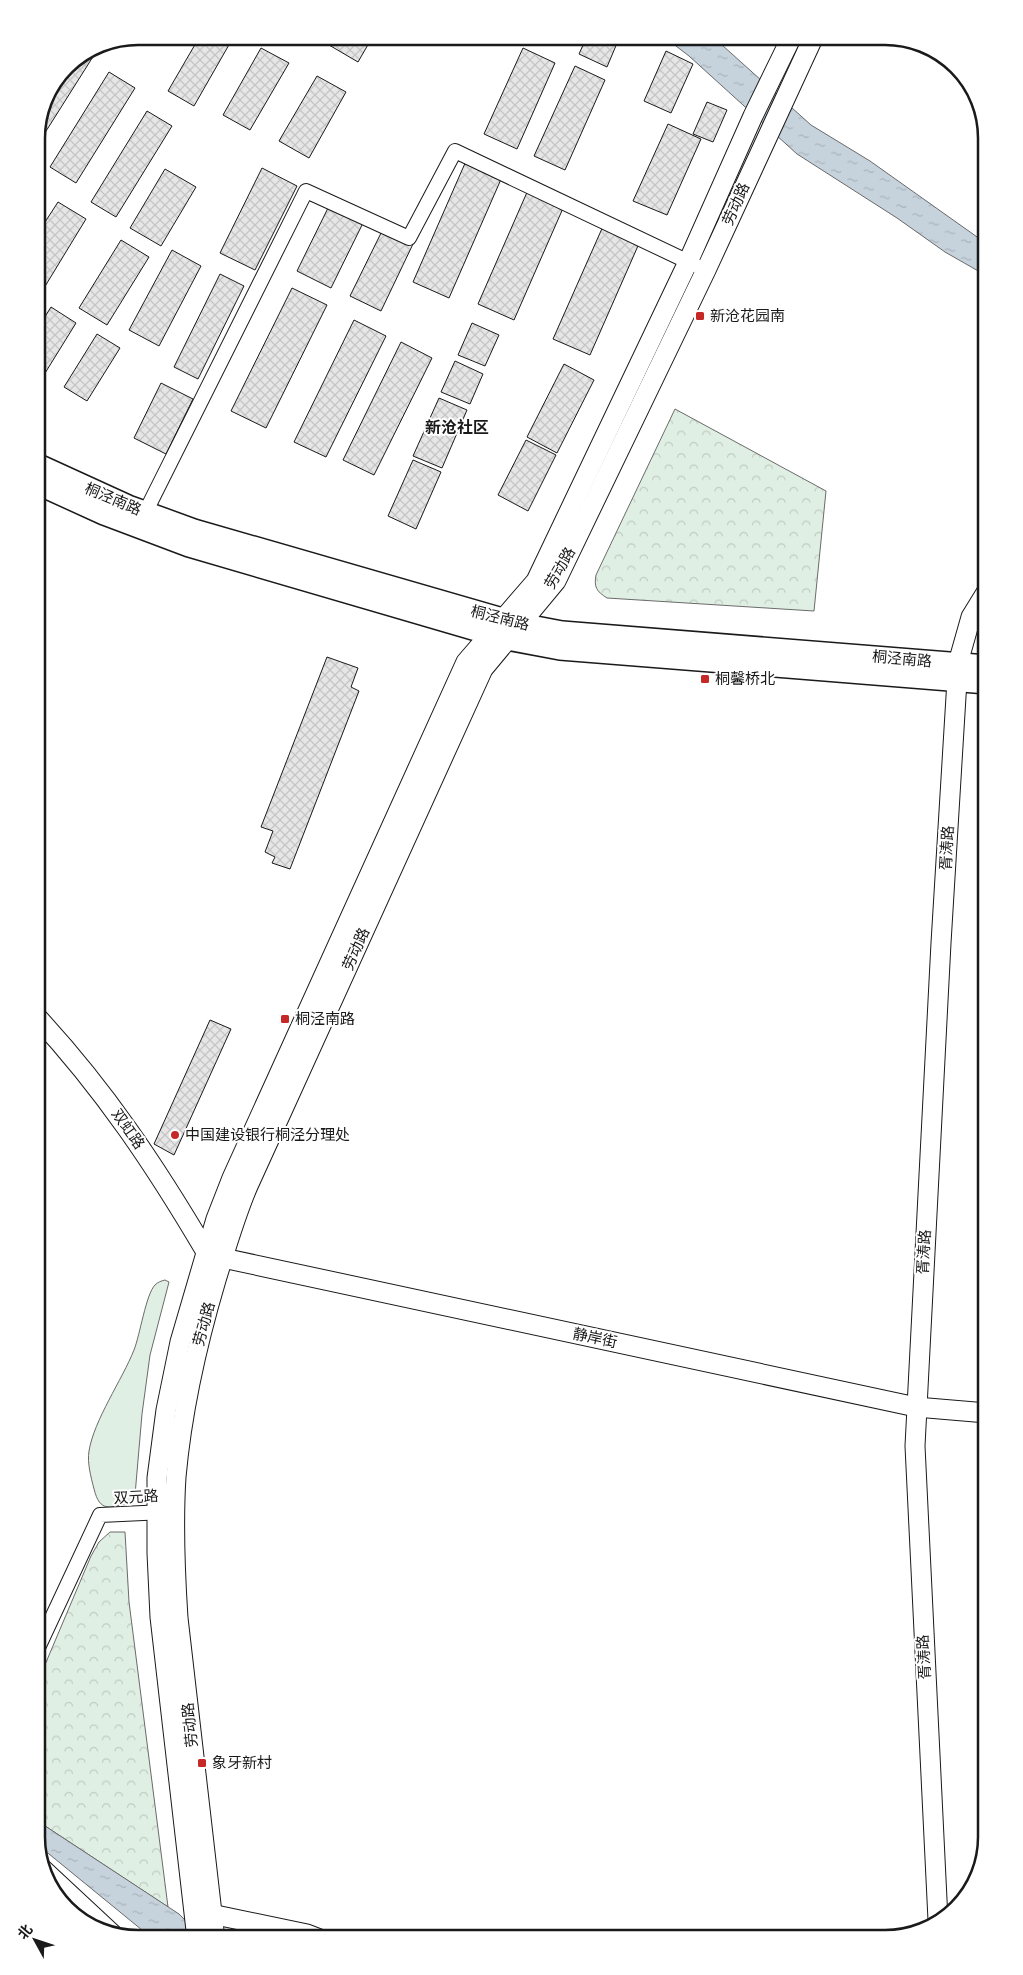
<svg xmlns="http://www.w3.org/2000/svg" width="1023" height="1975" font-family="Raleway,'Noto Sans SC',sans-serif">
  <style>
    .grass { fill: #e0efe3; stroke: #6a6a6a }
    .forest { fill: url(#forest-crowns); stroke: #6a6a6a }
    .water { fill: url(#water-ripples); stroke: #6a6a6a }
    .building { fill: url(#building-cross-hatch); stroke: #1a1a1a }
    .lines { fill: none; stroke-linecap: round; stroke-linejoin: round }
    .street-casing { stroke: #1a1a1a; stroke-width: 16 }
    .secondary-casing { stroke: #1a1a1a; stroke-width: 21 }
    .primary-casing { stroke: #1a1a1a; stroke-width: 24 }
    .street { stroke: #fff; stroke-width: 14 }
    .secondary { stroke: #fff; stroke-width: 19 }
    .primary { stroke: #fff; stroke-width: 21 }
    .poi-dot { fill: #c62828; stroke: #fff; stroke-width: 2 }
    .labels { text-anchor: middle; stroke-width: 4; stroke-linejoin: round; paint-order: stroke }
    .street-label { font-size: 15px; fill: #1a1a1a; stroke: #fff }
    .poi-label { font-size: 15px; fill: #1a1a1a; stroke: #fff; text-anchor: start }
    .neighbourhood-label { font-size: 16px; font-weight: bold; fill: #1a1a1a; stroke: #fff }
    .rim { fill: none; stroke: #1a1a1a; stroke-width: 2.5 }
  </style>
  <defs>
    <pattern id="forest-crowns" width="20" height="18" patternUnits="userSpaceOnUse" patternTransform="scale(1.25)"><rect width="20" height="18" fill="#e0efe3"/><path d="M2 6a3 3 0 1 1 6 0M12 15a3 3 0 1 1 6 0" fill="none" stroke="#c0ccc2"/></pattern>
    <pattern id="water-ripples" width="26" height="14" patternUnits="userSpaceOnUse" patternTransform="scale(1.25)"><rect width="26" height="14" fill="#c6d2dc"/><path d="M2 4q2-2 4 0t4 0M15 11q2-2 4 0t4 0" fill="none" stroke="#aab4bc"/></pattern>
    <pattern id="building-cross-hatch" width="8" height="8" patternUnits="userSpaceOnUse" patternTransform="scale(1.25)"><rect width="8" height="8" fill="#e6e6e6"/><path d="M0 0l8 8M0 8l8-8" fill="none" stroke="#c5c5c5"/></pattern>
  </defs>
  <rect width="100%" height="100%" fill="#fff"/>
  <path class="grass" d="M 165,1280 L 169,1282 L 150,1355 L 142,1414 L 135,1495 L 131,1502 C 110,1508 100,1513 94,1489 C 91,1477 87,1463 89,1451 C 94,1420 122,1380 134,1350 C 140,1335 146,1294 155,1285 C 158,1282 161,1281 165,1280 Z"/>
  <g class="forest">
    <path d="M 675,409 L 826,491 L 814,611 L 607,598 C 596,591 594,587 596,575 Z"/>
    <polygon points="110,1532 125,1532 129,1602 168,1907 36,1820 36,1686 91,1556 99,1542"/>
  </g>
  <g class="water">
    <polygon points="663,36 712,36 811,125 870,161 987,244 987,276 945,252 897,218 797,154 689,56"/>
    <polygon points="36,1820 179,1914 204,1939 153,1939 38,1845"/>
  </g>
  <g class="building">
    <polygon points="200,36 234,36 194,106 168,91"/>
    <polygon points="334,36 373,36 358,62 329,45"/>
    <polygon points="587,36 620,36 607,67 579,54"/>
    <polygon points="101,44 36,147 36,132 44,99 66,66"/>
    <polygon points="261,48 289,63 250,130 223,115"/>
    <polygon points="523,48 555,63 517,149 484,134"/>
    <polygon points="666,51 693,64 671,113 644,101"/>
    <polygon points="575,66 605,80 565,170 534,156"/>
    <polygon points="109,72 135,88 76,183 50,167"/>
    <polygon points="317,76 346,92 309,158 279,141"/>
    <polygon points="707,102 727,110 713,142 693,134"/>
    <polygon points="147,111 172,126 116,217 91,202"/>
    <polygon points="668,124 701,139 667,215 633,201"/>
    <polygon points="466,161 502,177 449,298 413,282"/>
    <polygon points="262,168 297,186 255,270 220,253"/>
    <polygon points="165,169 196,187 161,246 130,228"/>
    <polygon points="528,190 564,206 514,320 478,304"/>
    <polygon points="58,202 86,219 44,288 36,283 36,236"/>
    <polygon points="329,206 363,223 331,288 297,271"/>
    <polygon points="604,224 641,239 590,355 553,339"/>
    <polygon points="383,229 413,244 381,311 350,296"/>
    <polygon points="121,240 149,257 107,325 79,308"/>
    <polygon points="172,250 201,266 159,346 129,330"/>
    <polygon points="220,274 244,286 198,379 174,367"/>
    <polygon points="292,288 327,305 266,428 231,411"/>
    <polygon points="51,307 76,323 42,378 36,374 36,331"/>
    <polygon points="354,320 386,336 326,457 294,442"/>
    <polygon points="472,323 499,335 485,366 458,355"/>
    <polygon points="97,334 120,348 87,401 64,387"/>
    <polygon points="401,342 432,358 374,475 343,460"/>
    <polygon points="455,361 483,374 470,404 441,392"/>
    <polygon points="564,364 594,380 557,453 527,437"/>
    <polygon points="161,383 193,399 166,454 134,438"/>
    <polygon points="439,398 467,410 442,468 413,456"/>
    <polygon points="526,440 556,455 528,511 498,495"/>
    <polygon points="413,460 441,472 416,529 388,516"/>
    <polygon points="327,657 358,668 351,687 359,691 290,869 272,863 275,857 265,852 273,831 261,827"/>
    <polygon points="210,1020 231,1029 174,1155 154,1144"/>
  </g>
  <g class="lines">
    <defs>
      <g id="street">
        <polyline points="145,513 306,191 409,238 455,151 695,265"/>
        <polyline points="36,1652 100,1515 165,1512"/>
        <polyline points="42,1865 115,1933"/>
      </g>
      <g id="secondary">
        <path d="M 36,1016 C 104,1089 156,1167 206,1252 L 223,1258 L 916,1407 L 987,1413"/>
        <polyline points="201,1914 211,1914 307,1934 320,1939"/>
        <polyline points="938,1920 915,1446 941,943 957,680 958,663 971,617 987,591"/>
        <polyline points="197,1939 160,1617 157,1553 157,1478 166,1410 180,1342 216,1219 232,1178 466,662 536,581 688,262 753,116 792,36"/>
        <path d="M 215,1939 L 178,1618 C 175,1572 173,1524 176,1477 C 182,1410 197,1344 216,1280 C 226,1248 235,1216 248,1186 L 483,669 L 556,581 L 706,270 L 814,36"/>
      </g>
      <g id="primary">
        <polyline points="36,464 128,506 194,530 520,624 562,632 987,666"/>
        <polyline points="36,483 104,514 189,546 507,639 560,649 987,683"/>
      </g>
    </defs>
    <use href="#street" class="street-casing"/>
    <use href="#secondary" class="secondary-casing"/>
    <use href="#primary" class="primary-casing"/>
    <use href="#street" class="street"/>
    <use href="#secondary" class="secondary"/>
    <use href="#primary" class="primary"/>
  </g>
  <g class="poi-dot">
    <rect x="695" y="311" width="10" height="10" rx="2.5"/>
    <rect x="700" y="674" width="10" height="10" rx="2.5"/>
    <rect x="280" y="1014" width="10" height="10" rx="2.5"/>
    <circle cx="175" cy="1135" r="5"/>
    <rect x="197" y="1758" width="10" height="10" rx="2.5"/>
  </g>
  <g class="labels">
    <g class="street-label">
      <text transform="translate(736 204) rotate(-66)" y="5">劳动路</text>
      <text transform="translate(113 499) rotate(23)" y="5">桐泾南路</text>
      <text transform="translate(560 568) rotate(-60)" y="5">劳动路</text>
      <text transform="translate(500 618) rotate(14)" y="5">桐泾南路</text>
      <text transform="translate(902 659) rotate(5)" y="5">桐泾南路</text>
      <text transform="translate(947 848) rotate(-87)" y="5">胥涛路</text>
      <text transform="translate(356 949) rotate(-66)" y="5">劳动路</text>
      <text transform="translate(128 1129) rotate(55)" y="5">双虹路</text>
      <text transform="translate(924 1252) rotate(-87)" y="5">胥涛路</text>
      <text transform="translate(204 1324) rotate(-75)" y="5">劳动路</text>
      <text transform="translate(595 1338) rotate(12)" y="5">静岸街</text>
      <text transform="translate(136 1497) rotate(-3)" y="5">双元路</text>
      <text transform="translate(924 1657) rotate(-93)" y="5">胥涛路</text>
      <text transform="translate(190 1725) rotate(-96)" y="5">劳动路</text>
    </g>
    <g class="poi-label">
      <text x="710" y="321">新沧花园南</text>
      <text x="715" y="684">桐馨桥北</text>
      <text x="295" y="1024">桐泾南路</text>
      <text x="185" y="1140">中国建设银行桐泾分理处</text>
      <text x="212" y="1768">象牙新村</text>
    </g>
    <g class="neighbourhood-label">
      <text x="457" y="433">新沧社区</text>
    </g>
  </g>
  <path d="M0 0H1023V1975H0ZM138 45H885A93 93 0 0 1 978 138V1837A93 93 0 0 1 885 1930H138A93 93 0 0 1 45 1837V138A93 93 0 0 1 138 45Z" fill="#fff" fill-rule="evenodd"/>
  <path class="rim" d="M138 45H885A93 93 0 0 1 978 138V1837A93 93 0 0 1 885 1930H138A93 93 0 0 1 45 1837V138A93 93 0 0 1 138 45Z"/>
  <g transform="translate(35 1940) rotate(310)" stroke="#ffffff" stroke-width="4" paint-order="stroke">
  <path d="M0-4L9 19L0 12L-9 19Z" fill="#1a1a1a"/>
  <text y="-8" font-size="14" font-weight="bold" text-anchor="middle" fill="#1a1a1a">北</text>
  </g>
</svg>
